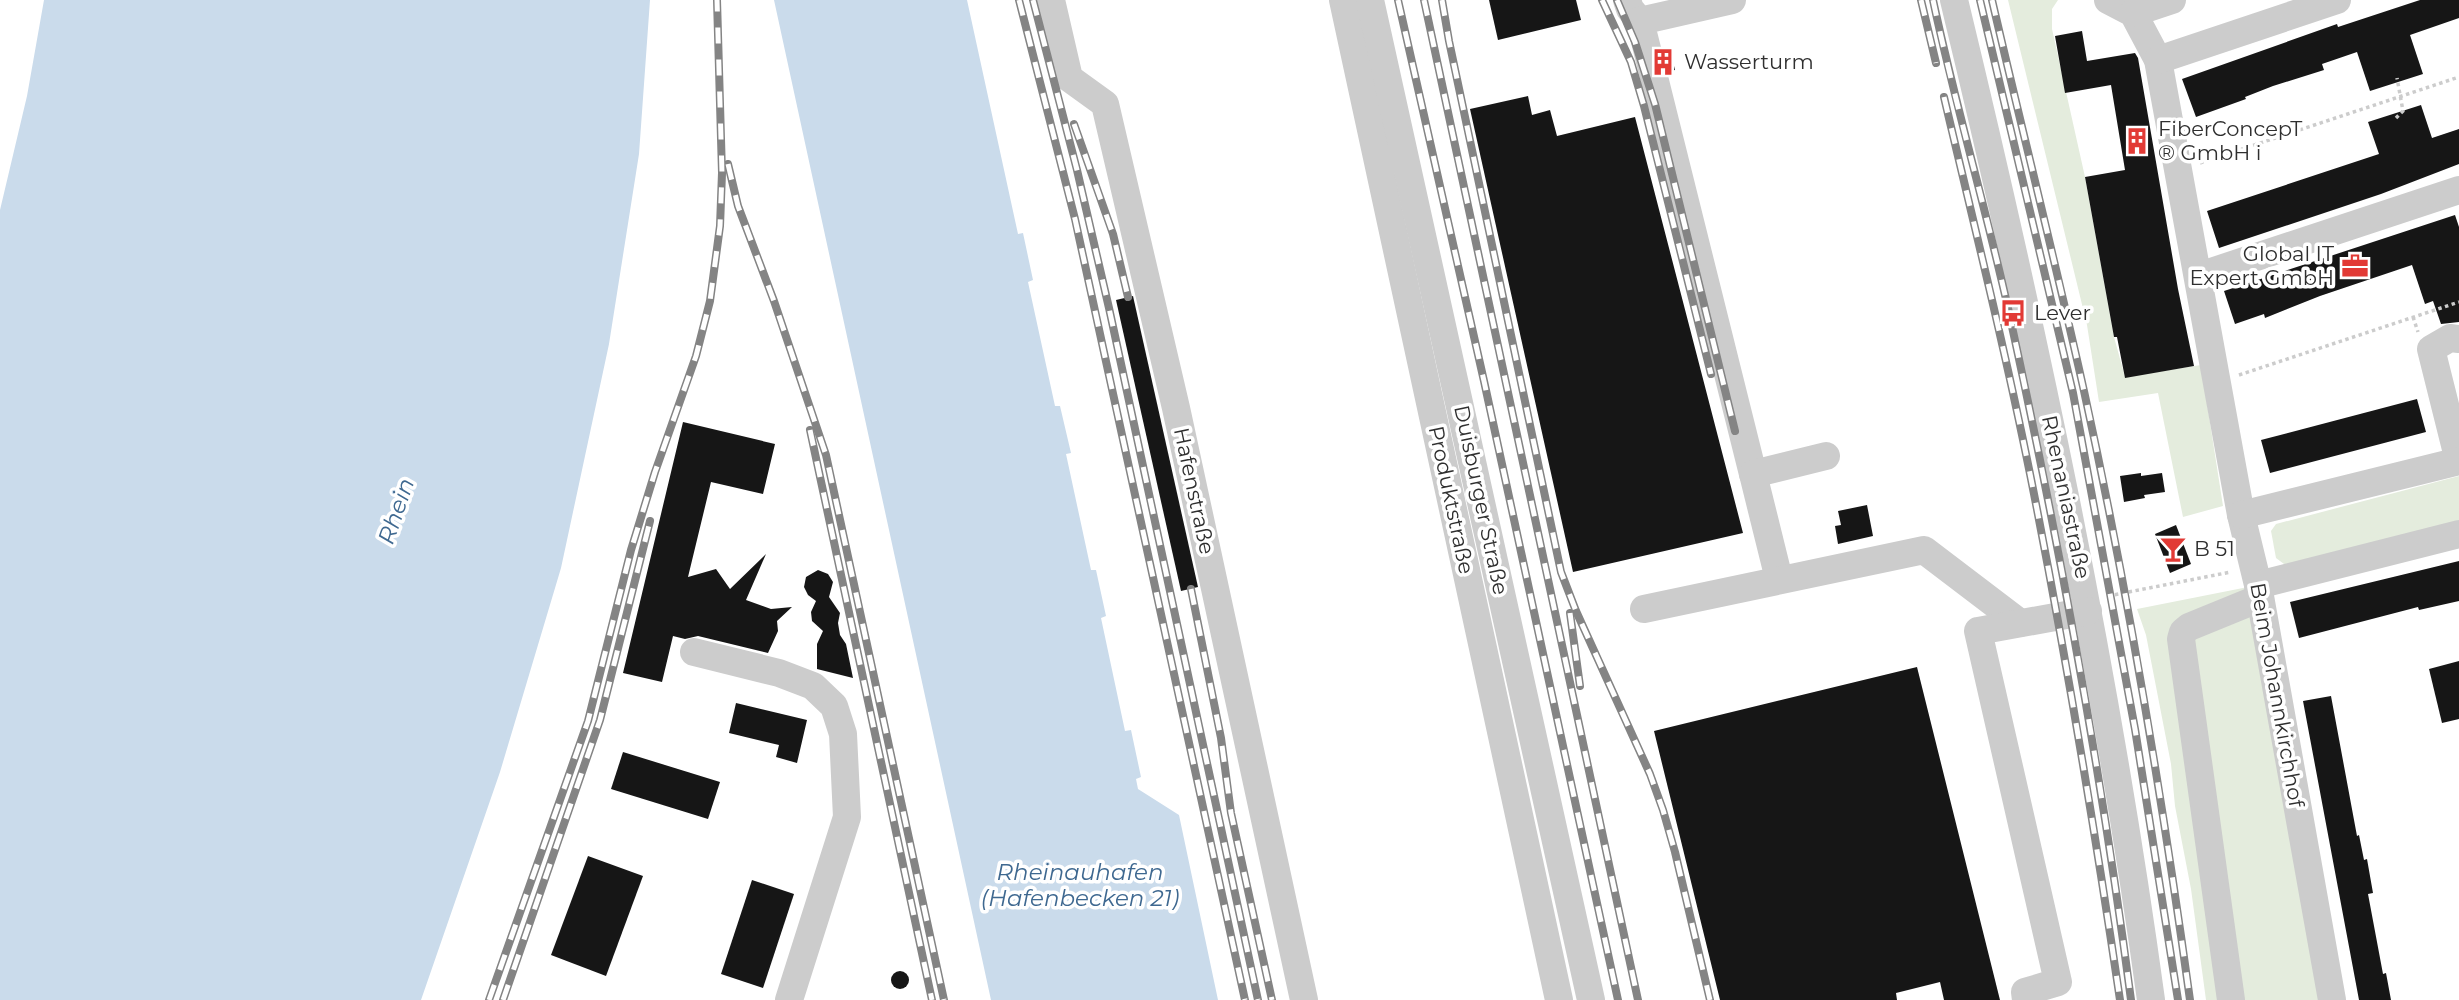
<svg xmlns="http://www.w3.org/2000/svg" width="2459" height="1000" font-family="Montserrat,sans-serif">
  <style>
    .green { fill: #e4ecdd }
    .water { fill: #cadbeb }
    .building { fill: #161616 }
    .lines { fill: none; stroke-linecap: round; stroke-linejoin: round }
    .path { stroke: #ccc; stroke-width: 3.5; stroke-dasharray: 3.5 3.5; stroke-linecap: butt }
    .minor { stroke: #ccc; stroke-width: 28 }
    .rail-casing { stroke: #848484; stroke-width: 8 }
    .rail { stroke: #fff; stroke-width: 5; stroke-dasharray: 16; stroke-linecap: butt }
    .labels { text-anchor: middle; stroke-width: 7; stroke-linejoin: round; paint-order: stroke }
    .poi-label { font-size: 21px; fill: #2f2f2f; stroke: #fff; text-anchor: start }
    .street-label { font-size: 21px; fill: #2f2f2f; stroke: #fff }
    .water-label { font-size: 23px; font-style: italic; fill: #3e6890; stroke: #fff }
  </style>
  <rect width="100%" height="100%" fill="#fff"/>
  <g class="green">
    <polygon points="2008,0 2058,0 2052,9 2052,29 2085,177 2114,337 2125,377 2201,365 2223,506 2183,517 2158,393 2099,402 2087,325"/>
    <polygon points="2459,476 2459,522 2288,567 2276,558 2271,531 2276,524"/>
    <polygon points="2248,587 2322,1000 2206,1000 2191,889 2175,806 2171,764 2146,635 2137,609"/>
  </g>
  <g class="water">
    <polygon points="44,0 650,0 639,154 609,344 561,568 500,772 421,1000 0,1000 0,210 27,96"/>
    <polygon points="774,0 967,0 1018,234 1023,233 1033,280 1028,282 1055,406 1060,406 1071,453 1066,454 1091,570 1096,570 1106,616 1101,618 1125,731 1131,730 1141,777 1136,779 1138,789 1179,815 1218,1000 991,1000"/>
  </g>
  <g class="building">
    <polygon points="1489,0 1576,0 1581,20 1498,40"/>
    <polygon points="2420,0 2459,0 2459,18 2410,35 2423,74 2370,91 2357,52 2322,64 2324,70 2273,86 2245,97 2246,99 2196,117 2182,79 2337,24 2338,27"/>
    <polygon points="2082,31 2087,61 2135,53 2138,58 2178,289 2194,366 2125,378 2117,337 2114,337 2085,177 2125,170 2111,85 2065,93 2055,36"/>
    <polygon points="1670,50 1675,70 1670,71 1665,51"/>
    <polygon points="1528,96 1532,115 1550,110 1557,136 1635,117 1743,533 1573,572 1470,109"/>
    <polygon points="2421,105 2432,138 2459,129 2459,164 2381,194 2219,248 2207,211 2379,154 2368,122"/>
    <polygon points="2455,215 2459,227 2459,322 2441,324 2433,301 2425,304 2412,265 2320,296 2265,318 2264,314 2235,324 2224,291"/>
    <polygon points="1133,296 1198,587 1181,591 1116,300"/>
    <polygon points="2417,399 2426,432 2270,473 2261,440"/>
    <polygon points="683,422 775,444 763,494 711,482 688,577 716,569 730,589 766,554 746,600 771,609 792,607 777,621 778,631 768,653 698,636 685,639 673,636 662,682 623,673"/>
    <polygon points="2141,473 2141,476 2162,473 2165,492 2144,495 2145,498 2124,502 2120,476"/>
    <polygon points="1867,505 1873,536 1838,544 1835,526 1841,525 1838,511"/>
    <polygon points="2176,525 2191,564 2170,573 2155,534"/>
    <polygon points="2459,561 2459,601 2419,610 2418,607 2299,638 2290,602"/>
    <polygon points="818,570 828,574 833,582 829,597 840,613 838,623 840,635 846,644 853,678 817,669 817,644 823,631 812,621 811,612 816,601 808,595 804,587 806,577"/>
    <polygon points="2459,661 2459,719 2442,723 2429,669"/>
    <polygon points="1917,667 2000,1000 1944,1000 1940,982 1896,993 1897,1000 1720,1000 1654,731"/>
    <polygon points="2331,696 2357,836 2359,835 2364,860 2367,859 2373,893 2368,894 2383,974 2386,973 2391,1000 2359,1000 2303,701"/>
    <polygon points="736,703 807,720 797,763 776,757 779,745 729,733"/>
    <polygon points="623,752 720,782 708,819 611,789"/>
    <polygon points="588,856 643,876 606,976 551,955"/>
    <polygon points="752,880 794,894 763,988 721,974"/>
    <circle cx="900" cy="980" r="9"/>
  </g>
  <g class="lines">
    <g class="path">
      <polyline points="2396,118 2403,111 2397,78"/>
      <polyline points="2200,163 2459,77"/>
      <polyline points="2413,317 2418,332"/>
      <polyline points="2239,375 2459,302"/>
      <polyline points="2108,596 2231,572"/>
    </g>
    <g class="minor">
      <polyline points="1051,0 1069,78 1105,104 1176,408 1304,1000"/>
      <polyline points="1343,0 1559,1000"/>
      <polyline points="1370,0 1591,1000"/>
      <polyline points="1627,0 1630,9 1640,21"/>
      <polyline points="1732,0 1640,21 1753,474"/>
      <path d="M 1954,0 C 2034,331 2105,663 2151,1000"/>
      <polyline points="2108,0 2133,13 2158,60 2241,515 2258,585 2332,1000"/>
      <polyline points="2133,13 2172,0"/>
      <polyline points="2158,60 2337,0"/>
      <polyline points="2199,276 2459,190"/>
      <polyline points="2459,461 2431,349 2450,338 2459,339"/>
      <polyline points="2241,515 2459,461"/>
      <polyline points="1779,579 1753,474 1826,456"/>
      <polyline points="2258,585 2459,534"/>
      <polyline points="1644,609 1924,550 2020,623"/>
      <polyline points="694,652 779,673 813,686 834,706 843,734 847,817 789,1000"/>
      <polyline points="2026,1000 2025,992 2058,982 1978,631 2088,611"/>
      <polyline points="2231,1000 2181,639 2183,632 2189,627 2260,598"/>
    </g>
    <defs>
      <g id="rail">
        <polyline points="1019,0 1075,219 1245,1000"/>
        <polyline points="1033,0 1077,170 1109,308 1258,1000"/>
        <polyline points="1398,0 1484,381 1618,1000"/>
        <polyline points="1424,0 1638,1000"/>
        <polyline points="1442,0 1449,41 1561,572 1576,611 1650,774 1663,810 1675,852 1710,1000"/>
        <polyline points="1602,0 1631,62 1644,106 1711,374"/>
        <polyline points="1617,0 1635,42 1655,104 1735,431"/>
        <polyline points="1921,0 1936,63"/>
        <path d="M 1933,0 C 1955,104 1985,205 2008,308 C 2058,537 2101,768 2131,1000"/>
        <polyline points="1980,0 2073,393 2135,729 2178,1000"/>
        <path d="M 1992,0 C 2022,130 2055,260 2084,391 C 2128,592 2162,796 2190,1000"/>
        <path d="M 1944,97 C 1975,229 2008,361 2034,494 C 2067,662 2095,831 2120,1000"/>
        <polyline points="1074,124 1113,234 1128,297"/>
        <polyline points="728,164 738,206 774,301 826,455 944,1000"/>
        <polyline points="810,430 932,1000"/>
        <polyline points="1191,589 1221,738 1231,813 1272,1000"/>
        <polyline points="1570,613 1580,686"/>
        <polyline points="489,1000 588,721 631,550 655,472 696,356 710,301 720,226 722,173 717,0"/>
        <polyline points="503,1000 600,720 650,521"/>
      </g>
    </defs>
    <use href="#rail" class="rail-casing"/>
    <use href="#rail" class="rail"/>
  </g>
  <defs>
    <symbol id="building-bare" viewBox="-9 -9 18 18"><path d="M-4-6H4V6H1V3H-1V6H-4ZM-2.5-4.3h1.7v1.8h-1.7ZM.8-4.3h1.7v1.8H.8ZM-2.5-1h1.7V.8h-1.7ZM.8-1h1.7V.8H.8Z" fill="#e23a35" stroke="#fff" stroke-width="2.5" paint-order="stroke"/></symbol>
    <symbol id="office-bare" viewBox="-9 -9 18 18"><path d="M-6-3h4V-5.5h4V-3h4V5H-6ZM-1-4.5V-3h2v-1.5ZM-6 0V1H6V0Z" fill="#e23a35" stroke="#fff" stroke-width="2.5" paint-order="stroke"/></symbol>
    <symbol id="bus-bare" viewBox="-9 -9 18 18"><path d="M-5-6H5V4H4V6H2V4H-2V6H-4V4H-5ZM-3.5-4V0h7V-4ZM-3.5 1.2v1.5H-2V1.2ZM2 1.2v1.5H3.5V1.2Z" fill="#e23a35" stroke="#fff" stroke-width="2.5" paint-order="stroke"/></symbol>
    <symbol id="bar-bare" viewBox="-9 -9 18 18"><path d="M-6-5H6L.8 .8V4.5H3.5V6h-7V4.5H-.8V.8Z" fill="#e23a35" stroke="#fff" stroke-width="2.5" paint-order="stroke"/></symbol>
  </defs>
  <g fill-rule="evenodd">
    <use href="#building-bare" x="1644" y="43" width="38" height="38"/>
    <use href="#building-bare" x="2118" y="122" width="38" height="38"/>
    <use href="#office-bare" x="2336" y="247" width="38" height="38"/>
    <use href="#bus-bare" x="1994" y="294" width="38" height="38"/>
    <use href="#bar-bare" x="2154" y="530" width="38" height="38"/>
  </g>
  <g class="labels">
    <g class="poi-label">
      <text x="1684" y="69">Wasserturm</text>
      <text x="2158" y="136">FiberConcepT<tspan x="2158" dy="24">® GmbH i</tspan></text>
      <text x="2334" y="261" text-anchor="end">Global IT<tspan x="2334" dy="24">Expert GmbH</tspan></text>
      <text x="2034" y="320">Lever</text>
      <text x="2194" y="556">B 51</text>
    </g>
    <g class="street-label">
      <text transform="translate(1194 491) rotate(78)" y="7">Hafenstraße</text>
      <text transform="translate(2066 497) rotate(78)" y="7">Rhenaniastraße</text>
      <text transform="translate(1451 500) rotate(78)" y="7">Produktstraße</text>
      <text transform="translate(1481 500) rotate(78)" y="7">Duisburger Straße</text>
      <text transform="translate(2277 695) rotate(80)" y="7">Beim Johannkirchhof</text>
    </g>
    <g class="water-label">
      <text transform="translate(396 511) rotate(-71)" y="8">Rhein</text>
      <text x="1080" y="880">Rheinauhafen<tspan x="1080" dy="26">(Hafenbecken 21)</tspan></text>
    </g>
  </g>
</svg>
